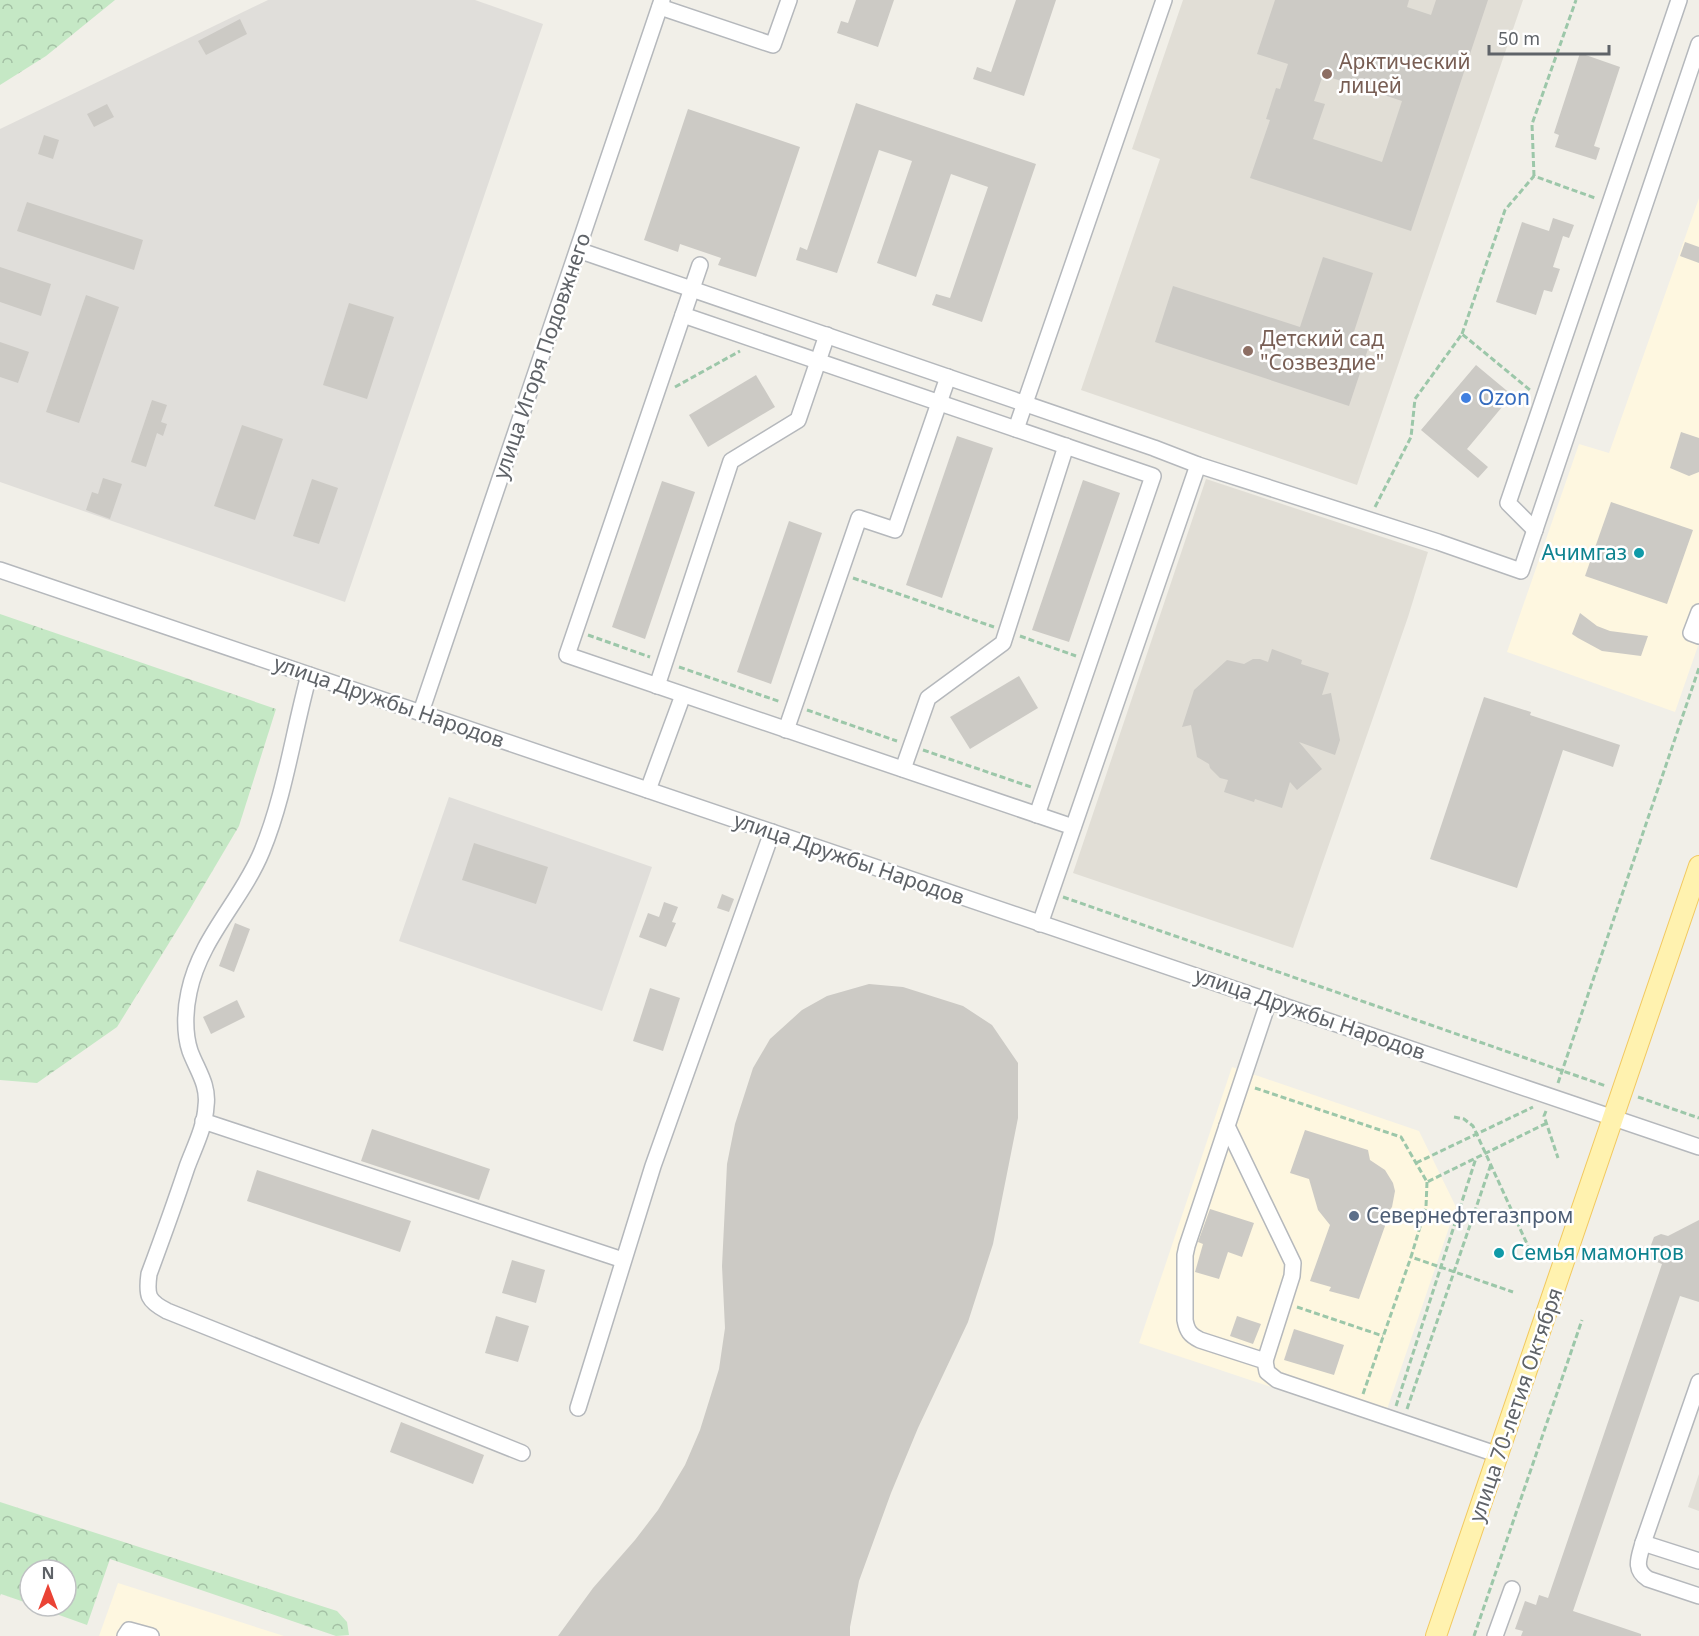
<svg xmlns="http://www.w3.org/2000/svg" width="1699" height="1636" viewBox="0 0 1699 1636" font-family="'Noto Sans',sans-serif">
	<defs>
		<pattern id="forest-crowns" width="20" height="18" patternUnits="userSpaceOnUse" patternTransform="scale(1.5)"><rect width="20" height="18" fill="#c5e8c5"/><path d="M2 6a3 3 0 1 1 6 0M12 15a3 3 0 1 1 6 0" fill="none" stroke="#a3c0a4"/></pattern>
	</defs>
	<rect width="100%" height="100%" fill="#f1efe8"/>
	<g fill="#fef7e0">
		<polygon points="1699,198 1699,643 1675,712 1507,652 1579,444 1609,453"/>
		<polygon points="1232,1067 1419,1131 1456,1207 1382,1424 1139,1343"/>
		<polygon points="118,1583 284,1636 99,1636"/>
	</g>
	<g fill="#e0deda">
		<polygon points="268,0 475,0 543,24 345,602 0,482 0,129"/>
		<polygon points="449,797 652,867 602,1011 399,941"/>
	</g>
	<g fill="#e1ded6">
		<polygon points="1183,0 1523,0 1357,485 1081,390 1160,159 1132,149"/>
		<polygon points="1206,479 1428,552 1408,617 1293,948 1073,873"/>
		<polygon points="1699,1474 1699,1511 1688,1507"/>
	</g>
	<g fill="url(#forest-crowns)">
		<polygon points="0,0 115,0 46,56 0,85"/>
		<polygon points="0,614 276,709 239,826 187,914 117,1027 37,1083 0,1080"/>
		<polygon points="0,1502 337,1611 347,1622 349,1635 336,1636 110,1559 87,1625 34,1606 66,1606 66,1570 30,1570 30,1604 1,1594 0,1596"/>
	</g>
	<g fill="#cccac5" fill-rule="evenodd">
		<polygon points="856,0 894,0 878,47 837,33 841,21 848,23"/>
		<polygon points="1016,0 1056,0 1024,96 973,79 977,67 991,72"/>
		<path d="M1275,0H1409L1407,7L1431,15L1436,0H1488L1411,231L1250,178L1270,120L1266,119L1276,88L1280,89L1288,64L1257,54ZM1323,75L1402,101L1382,162L1313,139L1325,104L1314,101Z"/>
		<polygon points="240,19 247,34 206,55 198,41"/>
		<polygon points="1580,53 1620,67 1594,146 1600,148 1596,160 1555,147 1559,135 1554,133"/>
		<polygon points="856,103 1036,164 982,322 932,305 936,294 950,298 988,187 951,174 916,277 877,263 912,161 879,150 837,273 796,260 800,247 807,250"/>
		<polygon points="107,104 114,117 94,127 87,114"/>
		<polygon points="688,109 800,147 756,277 718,265 721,258 680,244 678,252 644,240"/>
		<polygon points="44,135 59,140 53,159 38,154"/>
		<polygon points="27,202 143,240 134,270 17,231"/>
		<polygon points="1553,218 1574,225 1569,238 1563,236 1553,267 1560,269 1552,292 1544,290 1536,315 1496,302 1522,222 1549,231"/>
		<polygon points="1685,242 1699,247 1699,263 1680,256"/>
		<polygon points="1323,257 1373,273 1350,344 1368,349 1349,406 1155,342 1173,286 1300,327"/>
		<polygon points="0,267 51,284 41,316 0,302"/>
		<polygon points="86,295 119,307 79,423 46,412"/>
		<polygon points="349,303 394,317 367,399 323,385"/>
		<polygon points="0,342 29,352 18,383 0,377"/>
		<polygon points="1476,365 1512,395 1467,449 1488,467 1478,478 1421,430"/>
		<polygon points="756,375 775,407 708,447 689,415"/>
		<polygon points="152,400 167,405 161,422 167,424 163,436 157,433 146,467 131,462"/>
		<polygon points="242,425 283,439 255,520 214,506"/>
		<polygon points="1681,432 1699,438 1699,472 1689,476 1670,468"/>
		<polygon points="957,436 993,448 942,598 906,585"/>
		<polygon points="103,478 122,484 110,519 86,510 92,492 98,494"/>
		<polygon points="312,479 338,488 319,544 293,536"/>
		<polygon points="1083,480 1120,493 1069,642 1032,630"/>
		<polygon points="662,481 695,492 645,639 612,627"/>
		<polygon points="1611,502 1693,530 1667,604 1585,576"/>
		<polygon points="789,521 822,533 771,684 737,672"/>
		<polygon points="1580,613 1597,626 1610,631 1648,636 1641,656 1602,651 1578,638 1572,634"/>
		<polygon points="1272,649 1302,660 1301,664 1329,673 1322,695 1331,693 1340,740 1335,755 1299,742 1322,769 1297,790 1290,782 1282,808 1255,799 1254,802 1224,792 1228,780 1220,778 1210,768 1209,764 1197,757 1191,725 1182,727 1194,690 1227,660 1244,664 1253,659 1260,659 1268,662"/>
		<polygon points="1019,676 1038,708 970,749 950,717"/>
		<polygon points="1484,697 1531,712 1530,715 1620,745 1613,767 1563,750 1517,888 1430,859"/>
		<polygon points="474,843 548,867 536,904 462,880"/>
		<polygon points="722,894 734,899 729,912 717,908"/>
		<polygon points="664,902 678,907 672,922 676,923 666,947 639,937 648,913 659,917"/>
		<polygon points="235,923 250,929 234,972 219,966"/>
		<polygon points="869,984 903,987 963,1006 992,1025 1018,1063 1018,1118 993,1244 968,1322 918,1428 891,1493 859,1581 850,1627 850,1636 558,1636 593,1588 635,1540 658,1510 685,1465 700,1430 719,1369 725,1328 722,1266 727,1164 735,1124 753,1068 770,1039 802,1010 827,996"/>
		<polygon points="650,988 680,998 663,1051 633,1041"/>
		<polygon points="237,1000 245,1017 211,1034 203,1017"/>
		<polygon points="372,1129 490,1169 479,1200 361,1161"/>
		<polygon points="1305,1130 1368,1150 1370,1160 1385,1170 1393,1183 1395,1191 1392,1207 1383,1219 1385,1226 1359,1299 1329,1291 1331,1287 1310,1281 1330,1225 1318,1210 1309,1179 1290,1173"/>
		<polygon points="257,1170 411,1221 400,1252 247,1201"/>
		<polygon points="1210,1209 1254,1223 1242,1257 1228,1252 1219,1279 1195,1272 1203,1244 1198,1242"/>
		<polygon points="1699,1220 1699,1302 1680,1296 1573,1611 1641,1634 1641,1636 1521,1636 1523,1631 1515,1629 1525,1601 1536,1605 1539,1595 1548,1598 1662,1264 1652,1260 1648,1253 1654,1237 1661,1234 1668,1236"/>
		<polygon points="512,1260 545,1270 536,1303 502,1293"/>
		<polygon points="496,1316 529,1326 518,1362 485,1353"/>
		<polygon points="1237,1316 1261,1324 1253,1344 1230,1336"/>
		<polygon points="1294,1329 1344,1345 1334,1375 1284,1360"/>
		<polygon points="401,1422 484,1455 473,1484 390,1452"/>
	</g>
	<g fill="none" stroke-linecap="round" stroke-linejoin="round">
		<g stroke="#b5b8bc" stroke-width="18">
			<g id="minor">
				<polyline points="660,7 773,45 789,0"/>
				<polyline points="578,250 1154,448 1198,465 1438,542 1521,571 1699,44"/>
				<polyline points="700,265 567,655 1073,827"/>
				<polyline points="683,315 1153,476 1037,815"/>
				<polyline points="1016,429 1164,0"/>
				<polyline points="1535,530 1508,503 1679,0"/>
				<polyline points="0,570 1699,1147"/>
				<polyline points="1699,612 1691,633 1699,636"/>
				<path d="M309,675C293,733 285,795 262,851C242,900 200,938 189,992C185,1010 184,1033 190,1051C197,1070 209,1085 206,1106C205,1127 194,1148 187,1167C175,1203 162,1239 149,1274C146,1296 148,1301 167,1311L522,1453"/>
				<polyline points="657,686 731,461 798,420 827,335"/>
				<polyline points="421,712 662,0"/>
				<polyline points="786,730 859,518 895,530 948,377"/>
				<polyline points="903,769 928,698 1003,643 1066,446"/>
				<polyline points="648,790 683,695"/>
				<polyline points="1040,924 1198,465"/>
				<path d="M1269,1000L1187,1246L1185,1255V1320C1187,1331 1190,1335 1200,1340L1265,1361L1267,1372L1277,1380L1499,1455"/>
				<polyline points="203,1121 623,1260"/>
				<polyline points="1227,1126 1293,1263 1292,1276 1265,1361"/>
				<path d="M1699,1382L1643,1543C1639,1558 1633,1569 1648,1579L1699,1596"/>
				<polyline points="578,1408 653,1166 772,832"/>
				<polyline points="1643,1543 1699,1561"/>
				<polyline points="125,1636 129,1630 151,1636"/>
				<polyline points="1495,1636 1512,1589"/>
			</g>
		</g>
		<g stroke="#f2c960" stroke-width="22">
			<polyline id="major" points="1436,1636 1699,866"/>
		</g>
		<g stroke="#9cc7a9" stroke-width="3" stroke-dasharray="6 3" stroke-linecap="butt">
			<polyline points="1534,176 1532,124 1576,0"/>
			<polyline points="1462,334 1505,210 1534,176 1595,198"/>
			<polyline points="675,387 740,351"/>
			<polyline points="1375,507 1411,437 1415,399 1462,334 1530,390"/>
			<polyline points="853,578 994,627"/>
			<polyline points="588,635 650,657"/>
			<polyline points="1020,636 1076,656"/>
			<polyline points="679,667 781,702"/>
			<polyline points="807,710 897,741"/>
			<polyline points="923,750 1031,787"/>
			<polyline points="1063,897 1606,1086"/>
			<polyline points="1558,1083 1699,668"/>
			<polyline points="1255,1088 1401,1137 1427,1182 1547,1123"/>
			<polyline points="1638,1097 1699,1118"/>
			<polyline points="1546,1111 1544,1116 1558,1158"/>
			<polyline points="1454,1117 1464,1119 1473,1126 1528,1246"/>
			<polyline points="1416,1163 1533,1107"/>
			<polyline points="1427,1182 1426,1207 1411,1257 1513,1292"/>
			<polyline points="1297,1307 1383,1336"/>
			<polyline points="1363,1394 1411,1257"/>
			<polyline points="1396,1406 1476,1158"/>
			<polyline points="1407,1409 1491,1164"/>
			<polyline points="1474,1636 1582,1320"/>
		</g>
		<use href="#minor" stroke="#fff" stroke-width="15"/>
		<use href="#major" stroke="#fff2af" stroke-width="20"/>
	</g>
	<g fill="#8d6e63" stroke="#fff" stroke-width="2">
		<circle cx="1327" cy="74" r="6"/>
		<circle cx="1248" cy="351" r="6"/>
	</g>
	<circle fill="#3f7fe0" stroke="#fff" stroke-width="2" cx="1466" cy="398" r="6"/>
	<g fill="#0f9aa8" stroke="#fff" stroke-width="2">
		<circle cx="1639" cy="553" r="6"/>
		<circle cx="1499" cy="1253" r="6"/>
	</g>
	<circle fill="#5c6f8a" stroke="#fff" stroke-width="2" cx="1354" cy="1216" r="6"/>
	<g text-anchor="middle" stroke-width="5" stroke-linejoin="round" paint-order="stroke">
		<g font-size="21" fill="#785e54" stroke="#fff" text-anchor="start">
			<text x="1339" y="69">Арктический<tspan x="1339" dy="24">лицей</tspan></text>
			<text x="1260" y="346">Детский сад<tspan x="1260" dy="24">"Созвездие"</tspan></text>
		</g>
		<g font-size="21" fill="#5f6368" stroke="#fff">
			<text transform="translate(542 356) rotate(-71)" y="7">улица Игоря Подовжнего</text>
			<text transform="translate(389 702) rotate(19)" y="7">улица Дружбы Народов</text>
			<text transform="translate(849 859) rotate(19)" y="7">улица Дружбы Народов</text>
			<text transform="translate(1310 1014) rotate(19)" y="7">улица Дружбы Народов</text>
			<text transform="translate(1516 1405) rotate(-71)" y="7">улица 70-летия Октября</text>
		</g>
		<g font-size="21" fill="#366cbe" stroke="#fff" text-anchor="start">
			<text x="1478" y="405">Ozon</text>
		</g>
		<g font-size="21" fill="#0d838f" stroke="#fff" text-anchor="end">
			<text x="1627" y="560">Ачимгаз</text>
			<text x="1511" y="1260" text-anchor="start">Семья мамонтов</text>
		</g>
		<g font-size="21" fill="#4e5e75" stroke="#fff" text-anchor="start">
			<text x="1366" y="1223">Севернефтегазпром</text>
		</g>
	</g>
	<g transform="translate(48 1588)"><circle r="28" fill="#ffffff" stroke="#bfc1c3" stroke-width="1.5"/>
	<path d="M0-4.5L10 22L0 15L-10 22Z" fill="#ea4335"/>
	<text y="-9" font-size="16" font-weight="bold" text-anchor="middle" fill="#5f6368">N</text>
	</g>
	<path d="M1489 45v9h120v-9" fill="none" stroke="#5f6368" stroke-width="3"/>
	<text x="1498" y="45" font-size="18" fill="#5f6368" stroke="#ffffff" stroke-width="4.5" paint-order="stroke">50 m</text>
</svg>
